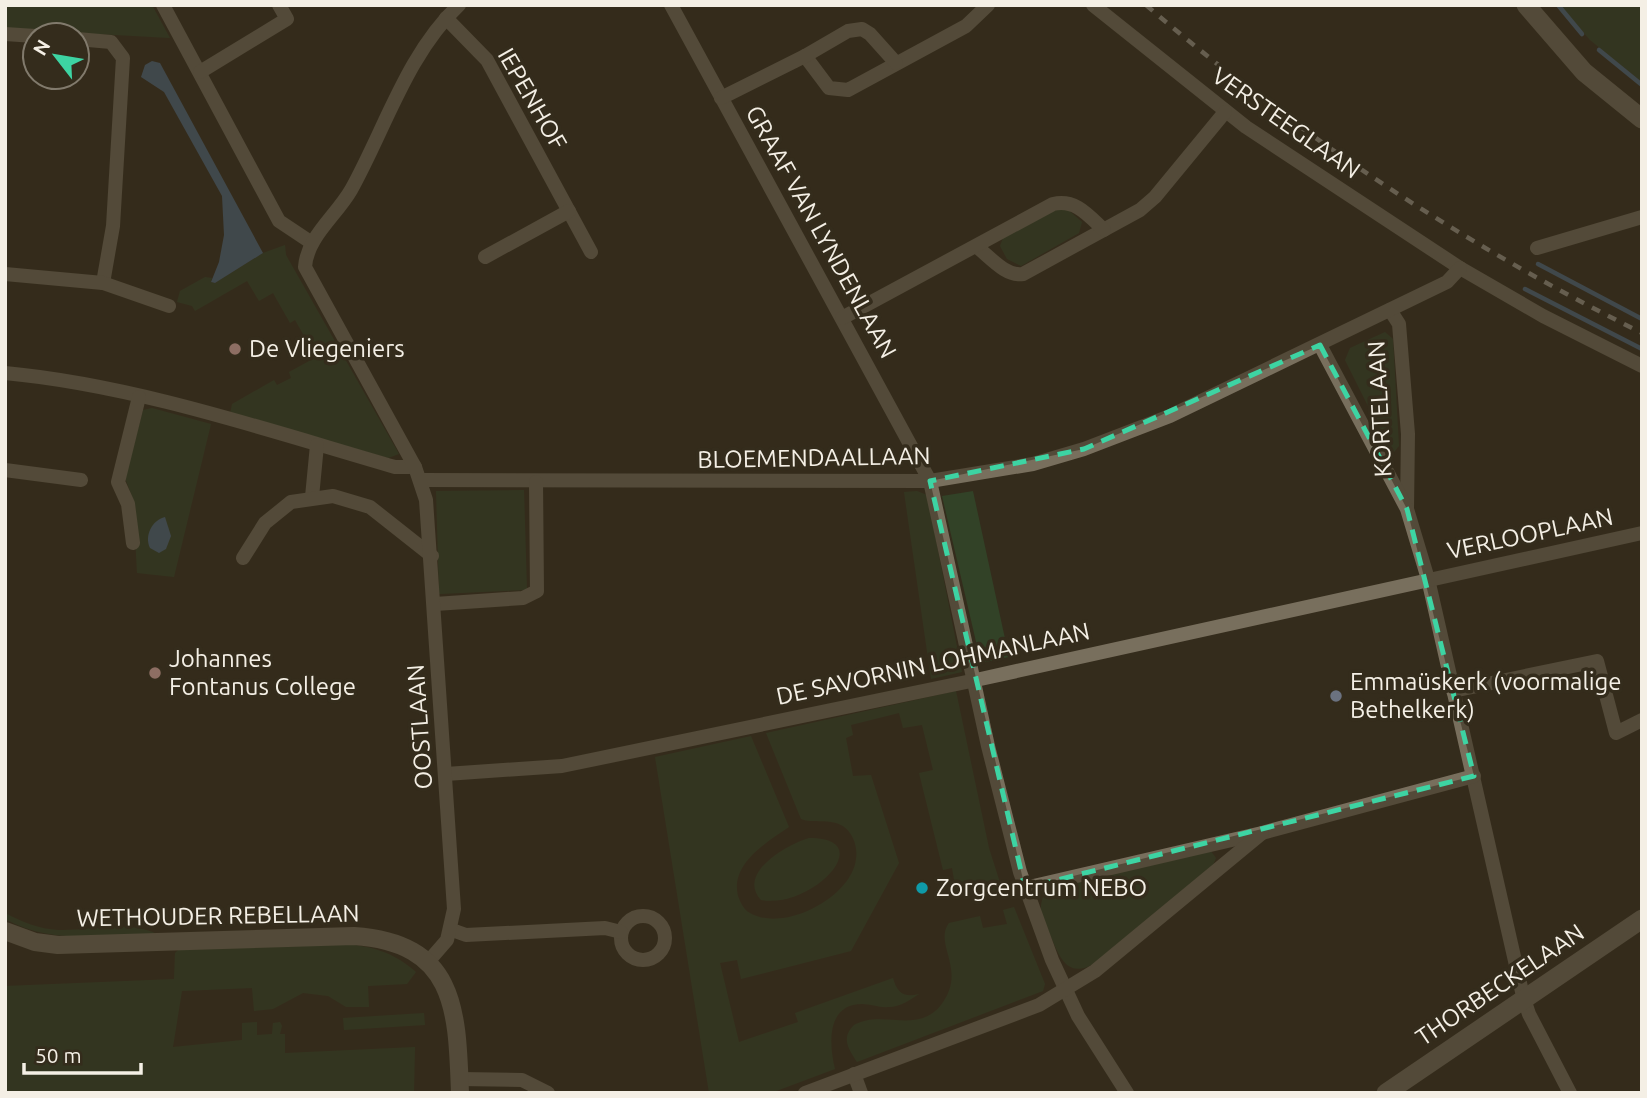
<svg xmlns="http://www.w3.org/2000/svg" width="1647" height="1098" viewBox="0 0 1647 1098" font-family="Ubuntu,sans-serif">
	<rect width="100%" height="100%" fill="#342c1c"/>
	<g fill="#324227">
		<polygon points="5,5 152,5 170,38 5,29"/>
		<polygon points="1560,5 1642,5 1642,82 1590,40"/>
		<polygon points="1066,208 1082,222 1079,233 1021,266 1007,259 1000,246 1003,238 1050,211"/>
		<polygon points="285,245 286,255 399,454 388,458 230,414 232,404 274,380 277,385 291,378 289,372 311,360 299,337 303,334 295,320 290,323 273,293 259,301 247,281 195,311 192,306 177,302 180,291 205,277 212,278 211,282 215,283 263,253"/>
		<polygon points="1385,332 1393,339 1399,446 1394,452 1388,446 1345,360 1350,348"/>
		<polygon points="152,408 211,424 174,577 137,573 133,499 125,478 143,410"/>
		<polygon points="524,490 527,590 439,594 436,491"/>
		<polygon points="917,491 927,495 962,672 931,679 904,492"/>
		<polygon points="973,491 1009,657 981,663 942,496"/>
		<path d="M956,691L989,848L1002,889L957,897L952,868L943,870L919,773L933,770L922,725L903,728L899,713L851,725L853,735L846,738L853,776L871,775L899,863L851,951L741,979L737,960L720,963L739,1042L798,1022L795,1013L893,978C897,993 904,998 919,994C910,1000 900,1007 889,1007C880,1008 871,1004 862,1004C826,1004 829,1045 835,1069L771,1093H709L655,757L751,736L789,827C767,842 730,864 738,896C740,902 744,910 750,913C784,933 852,897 856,859C858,847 853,833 843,826C829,818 814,824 801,819L766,733Z"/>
		<path d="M809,838C880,838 812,909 761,900C736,873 788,844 809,838Z"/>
		<path d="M1210,850L1216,858L1213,865L1093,964C1066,980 1058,953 1049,932C1046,924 1040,915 1041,906C1042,897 1045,892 1051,887Z"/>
		<path d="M1014,907L1045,984L1043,991L857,1062C848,1048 841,1038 854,1025C882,1009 917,1035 941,1005C968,970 933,944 949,923L980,916L983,928L1007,924L1003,910Z"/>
		<path d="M5,913C22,922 39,929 58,930C91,931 128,920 157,934C107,935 51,945 5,919Z"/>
		<path d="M330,943C364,945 389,948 416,972L407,984L368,986L369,1007H346L328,996L303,993L273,1009L254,1011L252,988L182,991L173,1047L242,1040V1023L257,1022V1035L272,1034L273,1023L280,1022L282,1026L280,1034H285V1053L415,1047L414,1093H5V986L174,979L175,953L180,948Z"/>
		<polygon points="424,1013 425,1025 344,1030 343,1018"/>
	</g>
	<g fill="#4f6a85">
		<polygon points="152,61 160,63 263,253 215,283 211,282 219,262 224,235 222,196 164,92 141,77 145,65"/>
		<path d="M165,517L171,536L166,549L159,553L150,548C144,536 152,520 165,517Z"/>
	</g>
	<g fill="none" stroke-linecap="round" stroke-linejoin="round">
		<g stroke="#4f6a85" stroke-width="4.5">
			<polyline points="1558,5 1582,34"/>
			<polyline points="1599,50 1642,85"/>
			<polyline points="1538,264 1642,319"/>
			<polyline points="1525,289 1642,349"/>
		</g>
		<g stroke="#786f5d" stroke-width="14">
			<polyline points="163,5 279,221 312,243"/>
			<polyline points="671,5 930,481 988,746 1020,872 1052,960 1078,1016 1127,1093"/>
			<polyline points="1093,5 1246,127 1460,268 1543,316 1642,366"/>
			<polyline points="446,18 487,60 591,252"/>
			<polyline points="5,34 35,36"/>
			<polyline points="77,39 111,42 123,58 113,226 103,283"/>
			<polyline points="805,56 829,88 848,90 966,26 988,5"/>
			<polyline points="200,72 287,19 279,5"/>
			<polyline points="721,98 805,56 848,31 862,29 870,34 896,63"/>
			<path d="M977,247C990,257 1006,277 1023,274L1140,210L1155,197L1225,112"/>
			<polyline points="1537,248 1642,217"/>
			<polyline points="485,257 569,211"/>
			<polyline points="5,274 103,283 169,306"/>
			<polyline points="1390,310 1399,324 1408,434 1407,508"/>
			<path d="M842,318L1053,204C1076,199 1088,215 1104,230"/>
			<polyline points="1320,345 1407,509 1428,579 1523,996 1529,1014 1570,1093"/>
			<path d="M5,373C135,385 270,431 395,467H415"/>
			<polyline points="5,470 81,480"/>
			<polyline points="422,480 930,481 1033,464 1084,449 1170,416 1447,282 1460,268"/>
			<polyline points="312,497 317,445"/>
			<polyline points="133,543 128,504 118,482 139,397"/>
			<polyline points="243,558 265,523 291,502 333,496 370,507 432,556"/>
			<polyline points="435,604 523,598 537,591 536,482"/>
			<polyline points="1453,691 1597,661 1616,733 1642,720"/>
			<polyline points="446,774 562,766 976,680 1642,533"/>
			<polyline points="1025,888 1262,833 1474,776"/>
			<circle cx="643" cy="938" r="22"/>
			<polyline points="452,930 466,935 605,928 621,932"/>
			<path d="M427,963L447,940L454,909L426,500L415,467L305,267C307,237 336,216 351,190C385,129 407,54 459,5"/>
			<polyline points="854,1074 861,1093"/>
			<polyline points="460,1079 522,1080 548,1093"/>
			<polyline points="805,1093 1039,1005 1095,971 1262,833"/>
		</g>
		<path stroke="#786f5d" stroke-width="18" d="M5,931L35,942L58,945L354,936C457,943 457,1011 460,1093"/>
		<g stroke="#786f5d" stroke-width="19">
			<polyline points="1526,5 1584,72 1642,119"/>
			<polyline points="1386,1093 1642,919"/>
		</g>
		<path stroke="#a29c8f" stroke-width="4.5" stroke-dasharray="9 9" stroke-linecap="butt" d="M1146,5C1297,135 1463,244 1642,333"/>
	</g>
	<path d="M0 0H1647V1098H0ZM1320,345L1407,509L1474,776L1025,888L930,481L1084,449Z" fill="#342c1c" fill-opacity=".55" fill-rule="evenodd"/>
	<path fill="none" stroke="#3dd4a3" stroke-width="5" stroke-dasharray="14 9" stroke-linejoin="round" d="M1320,345L1407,509L1474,776L1025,888L930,481L1084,449Z"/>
	<g fill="#8d6e63" stroke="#342c1c" stroke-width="2.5">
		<circle cx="235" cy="349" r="7"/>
		<circle cx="155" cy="673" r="7"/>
	</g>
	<circle fill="#6b7280" stroke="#342c1c" stroke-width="2.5" cx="1336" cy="696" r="7"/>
	<circle fill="#0f9aa8" stroke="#342c1c" stroke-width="2.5" cx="922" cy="888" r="7"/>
	<g text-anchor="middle" stroke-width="7" stroke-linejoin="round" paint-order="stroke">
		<g font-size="24" fill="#f4efe5" stroke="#342c1c">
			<text transform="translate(532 99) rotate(60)" y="8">IEPENHOF</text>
			<text transform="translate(1286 123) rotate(35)" y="8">VERSTEEGLAAN</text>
			<text transform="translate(821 232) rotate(61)" y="8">GRAAF VAN LYNDENLAAN</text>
			<text transform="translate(1380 409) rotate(-93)" y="8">KORTELAAN</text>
			<text transform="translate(814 458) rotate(-1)" y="8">BLOEMENDAALLAAN</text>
			<text transform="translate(1530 534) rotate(-12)" y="8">VERLOOPLAAN</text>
			<text transform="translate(933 664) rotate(-12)" y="8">DE SAVORNIN LOHMANLAAN</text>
			<text transform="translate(420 727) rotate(-94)" y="8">OOSTLAAN</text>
			<text transform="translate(218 916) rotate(-1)" y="8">WETHOUDER REBELLAAN</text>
			<text transform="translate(1500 985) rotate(-34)" y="8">THORBECKELAAN</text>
		</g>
		<g font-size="24" fill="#f4efe5" stroke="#342c1c" text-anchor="start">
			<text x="249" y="357">De Vliegeniers</text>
			<text x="169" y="667">Johannes<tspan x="169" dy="28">Fontanus College</tspan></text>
			<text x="1350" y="690">Emmaüskerk (voormalige<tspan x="1350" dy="28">Bethelkerk)</tspan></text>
			<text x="936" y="896">Zorgcentrum NEBO</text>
		</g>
	</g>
	<rect width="1647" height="1098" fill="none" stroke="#f4efe5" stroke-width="14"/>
	<g transform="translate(56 56) rotate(301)"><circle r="33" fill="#342c1c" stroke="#817a6c" stroke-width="2"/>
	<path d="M0-5L12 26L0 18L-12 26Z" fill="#3dd4a3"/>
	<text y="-10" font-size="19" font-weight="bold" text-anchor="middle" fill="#f4efe5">N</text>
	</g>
	<path d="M24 1063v10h117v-10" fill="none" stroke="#f4efe5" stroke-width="3.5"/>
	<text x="35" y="1063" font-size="21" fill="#f4efe5" stroke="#342c1c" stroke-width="5" paint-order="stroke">50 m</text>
</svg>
